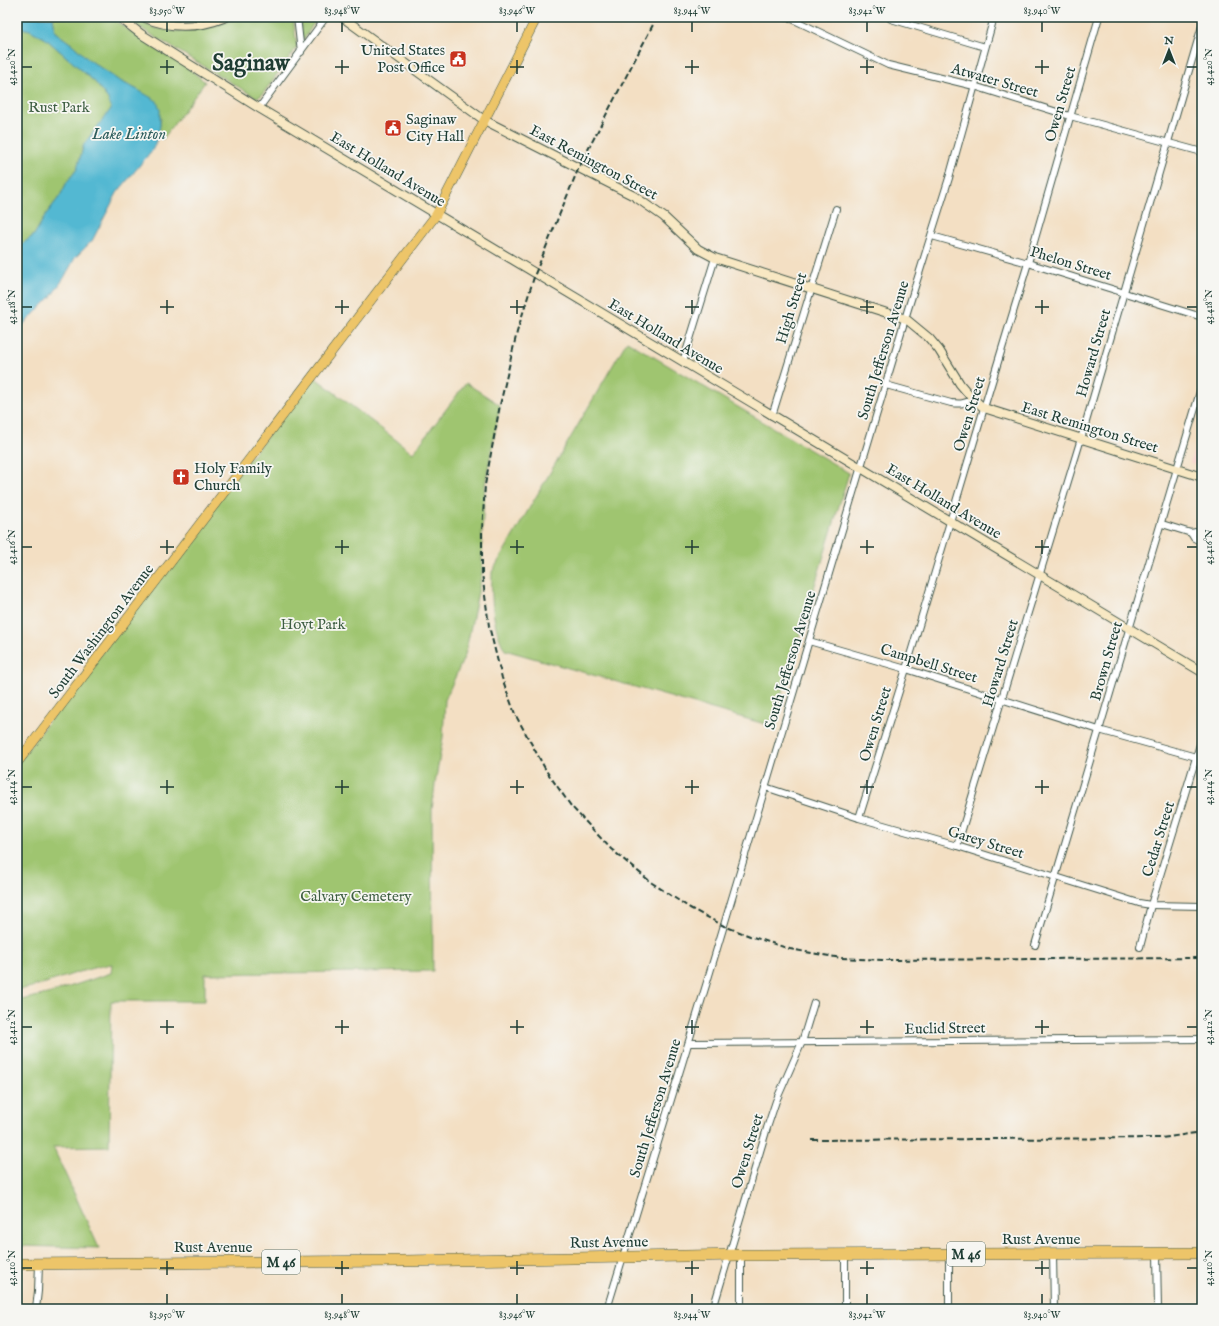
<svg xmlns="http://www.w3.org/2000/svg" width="1219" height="1326" viewBox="0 0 1219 1326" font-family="'IM FELL English',serif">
	<rect width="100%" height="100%" fill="#f6f6f2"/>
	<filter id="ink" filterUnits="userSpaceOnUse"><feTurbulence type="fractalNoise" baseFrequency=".025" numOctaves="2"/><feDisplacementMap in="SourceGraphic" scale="8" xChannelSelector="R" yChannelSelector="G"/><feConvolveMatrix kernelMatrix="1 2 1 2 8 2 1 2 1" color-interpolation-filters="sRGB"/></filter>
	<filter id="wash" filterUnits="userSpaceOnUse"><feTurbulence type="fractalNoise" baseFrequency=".012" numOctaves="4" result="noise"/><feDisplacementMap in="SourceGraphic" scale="16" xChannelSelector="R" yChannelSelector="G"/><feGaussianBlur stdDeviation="0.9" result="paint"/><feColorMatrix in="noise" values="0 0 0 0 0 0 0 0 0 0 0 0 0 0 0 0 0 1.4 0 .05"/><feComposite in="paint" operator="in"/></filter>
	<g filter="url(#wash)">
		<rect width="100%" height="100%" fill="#f3dfc3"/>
		<polygon fill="#f7d0cb" points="1202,424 1202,467 1190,463"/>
		<g fill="#9fc570" stroke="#5f8152">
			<polygon points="53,17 110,17 154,48 187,67 205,82 163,139 158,136 161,118 138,90 118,80 88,59 73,45 55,32"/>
			<polygon points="125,17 129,17 155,28 172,31 184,31 208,28 241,17 293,17 297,47 262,95 259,97 255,97 147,32"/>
			<path d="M152,17H213C191,23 174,22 152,17Z"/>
			<polygon points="300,17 318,17 304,39 302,36"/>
			<polygon points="17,27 30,30 46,39 95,82 108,99 111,109 84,144 77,169 67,182 60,196 47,213 34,235 17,248"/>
			<path d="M627,341L849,473L772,726L505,650C492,627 491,597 492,572Z"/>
			<path d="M313,376L413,453L466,383L500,405L485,485L482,531V573L465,655L445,700L443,737L435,784L432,810L433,971L205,974V1001H111L109,1146L53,1147L99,1248L17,1246V1001L51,993L111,973L112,964C79,969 49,985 17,990V763Z"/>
		</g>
		<polygon fill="#53b8d2" stroke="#397a83" points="17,17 53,17 55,32 73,45 88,59 118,80 138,90 157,101 160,110 160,126 158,136 153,149 117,193 92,241 75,258 64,278 50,298 17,331 17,248 34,235 47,213 60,196 67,182 77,169 84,144 111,109 108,99 95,82 46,39 30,30 17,27"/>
	</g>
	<g filter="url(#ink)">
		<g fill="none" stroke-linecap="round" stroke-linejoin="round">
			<g stroke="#3f5549" stroke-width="8">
				<g id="street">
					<polyline points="297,17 301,52"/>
					<polyline points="788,17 888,65 974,86 1070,116 1202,152"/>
					<polyline points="891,19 985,47"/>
					<polyline points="259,108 326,17"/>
					<polyline points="932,236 1028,263 1202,317"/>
					<polyline points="683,362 715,258"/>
					<path d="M886,385L951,403C960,404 965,404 973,399"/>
					<polyline points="772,416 836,209"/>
					<polyline points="1162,524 1191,533 1196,532 1202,533"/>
					<polyline points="1191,533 1194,538 1202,542"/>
					<polyline points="809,641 906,669 1099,730 1196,757 1202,758"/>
					<polyline points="765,787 859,818 957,846 1139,903 1151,905 1202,906"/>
					<polyline points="859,818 906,669 984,408 1028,263 1099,17"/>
					<polyline points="957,846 1083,432 1202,26"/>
					<polyline points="1035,945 1202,385"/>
					<polyline points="1140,947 1151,905 1202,738"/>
					<polyline points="689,1043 1202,1039"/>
					<polyline points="1157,1253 1158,1309"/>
					<polyline points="949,1254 949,1309"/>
					<polyline points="1053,1254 1054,1309"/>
					<polyline points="741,1255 741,1309"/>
					<polyline points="845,1255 845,1309"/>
					<polyline points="36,1309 38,1291 39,1264"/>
					<polyline points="607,1309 707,982 908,309 949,178 994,17"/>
					<polyline points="713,1309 767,1128 776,1101 802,1042 814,1003"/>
				</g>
			</g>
			<g stroke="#3f5549" stroke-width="10">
				<g id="secondary">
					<polyline points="119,17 141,34 259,108 1202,672"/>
					<path d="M143,17C170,29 199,28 226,17"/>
					<polyline points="342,17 484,120 634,196 664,217 698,249 715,258 906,319 929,338 939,350 960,384 971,397 984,408 1202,477"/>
				</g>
			</g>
			<g stroke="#3f5549" stroke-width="10">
				<polyline id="primary" points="17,763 436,215 537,17"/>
			</g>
			<g stroke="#3f5549" stroke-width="12">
				<polyline id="highway" points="17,1264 402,1261 741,1255 1202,1253"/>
			</g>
			<use href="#street" stroke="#fff" stroke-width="6"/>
			<use href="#secondary" stroke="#f8e8c3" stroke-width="8"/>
			<use href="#primary" stroke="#edc569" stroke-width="9"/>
			<use href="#highway" stroke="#edc569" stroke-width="11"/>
			<g stroke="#1f3d34" stroke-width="2" stroke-dasharray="6 3" stroke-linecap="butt">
				<polyline points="657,17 579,167 535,274 517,332 500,405 485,485 482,531 482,573 489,626 502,678 515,714 547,772 571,806 611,849 652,883 690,908 724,926 750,936 790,949 817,954 841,958 882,960 1202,958"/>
				<polyline points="812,1140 1162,1138 1202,1132"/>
			</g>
		</g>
	</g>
	<path fill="none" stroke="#1f3d34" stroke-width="1.5" d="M167,22V32M342,22V32M517,22V32M692,22V32M867,22V32M1042,22V32M167,60V74M342,60V74M517,60V74M692,60V74M867,60V74M1042,60V74M22,67H32M160,67H174M335,67H349M510,67H524M685,67H699M860,67H874M1035,67H1049M1187,67H1197M167,300V314M342,300V314M517,300V314M692,300V314M867,300V314M1042,300V314M22,307H32M160,307H174M335,307H349M510,307H524M685,307H699M860,307H874M1035,307H1049M1187,307H1197M167,540V554M342,540V554M517,540V554M692,540V554M867,540V554M1042,540V554M22,547H32M160,547H174M335,547H349M510,547H524M685,547H699M860,547H874M1035,547H1049M1187,547H1197M167,780V794M342,780V794M517,780V794M692,780V794M867,780V794M1042,780V794M22,787H32M160,787H174M335,787H349M510,787H524M685,787H699M860,787H874M1035,787H1049M1187,787H1197M167,1020V1034M342,1020V1034M517,1020V1034M692,1020V1034M867,1020V1034M1042,1020V1034M22,1027H32M160,1027H174M335,1027H349M510,1027H524M685,1027H699M860,1027H874M1035,1027H1049M1187,1027H1197M167,1261V1275M342,1261V1275M517,1261V1275M692,1261V1275M867,1261V1275M1042,1261V1275M22,1268H32M160,1268H174M335,1268H349M510,1268H524M685,1268H699M860,1268H874M1035,1268H1049M1187,1268H1197M167,1294V1304M342,1294V1304M517,1294V1304M692,1294V1304M867,1294V1304M1042,1294V1304"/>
	<defs>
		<g id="civic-square" transform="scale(0.9)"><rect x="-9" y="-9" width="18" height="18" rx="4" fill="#c8321e" stroke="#f6f6f2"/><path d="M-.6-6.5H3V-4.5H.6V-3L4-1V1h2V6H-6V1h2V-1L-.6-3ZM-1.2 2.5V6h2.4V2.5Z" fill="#fff"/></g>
		<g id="church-square" transform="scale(0.9)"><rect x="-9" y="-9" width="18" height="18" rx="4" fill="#c8321e" stroke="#f6f6f2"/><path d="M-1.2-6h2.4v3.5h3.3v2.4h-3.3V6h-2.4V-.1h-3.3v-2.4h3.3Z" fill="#fff"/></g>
	</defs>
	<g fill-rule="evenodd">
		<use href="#civic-square" x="458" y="59"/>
		<use href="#civic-square" x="393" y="128"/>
		<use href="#church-square" x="181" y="477"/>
	</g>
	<g text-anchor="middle" stroke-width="3.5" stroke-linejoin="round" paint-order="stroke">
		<g fill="#f6f6f2" stroke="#60746d" stroke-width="1">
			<rect x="947" y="1242" width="38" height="24" rx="3"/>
			<rect x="262" y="1250" width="38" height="24" rx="3"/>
		</g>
		<g font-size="14" font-weight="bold" fill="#1f3d34">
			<text x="966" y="1259">M 46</text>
			<text x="281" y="1267">M 46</text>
		</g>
		<g font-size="15" fill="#1f3d34" stroke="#f6f6f2" text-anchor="start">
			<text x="445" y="55" text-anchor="end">United States<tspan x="445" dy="17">Post Office</tspan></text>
			<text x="406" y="124">Saginaw<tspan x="406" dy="17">City Hall</tspan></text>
			<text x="194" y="473">Holy Family<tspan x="194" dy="17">Church</tspan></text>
		</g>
		<g font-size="15" fill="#1f3d34" stroke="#f6f6f2">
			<text transform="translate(995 80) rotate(16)" y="5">Atwater Street</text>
			<text transform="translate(1060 104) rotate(-74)" y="5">Owen Street</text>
			<text transform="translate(594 162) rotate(28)" y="5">East Remington Street</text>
			<text transform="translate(388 169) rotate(31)" y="5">East Holland Avenue</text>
			<text transform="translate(1071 263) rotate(17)" y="5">Phelon Street</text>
			<text transform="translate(791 308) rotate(-73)" y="5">High Street</text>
			<text transform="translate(666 336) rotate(31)" y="5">East Holland Avenue</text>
			<text transform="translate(883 350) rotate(-73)" y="5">South Jefferson Avenue</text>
			<text transform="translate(1093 353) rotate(-74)" y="5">Howard Street</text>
			<text transform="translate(969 414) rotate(-73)" y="5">Owen Street</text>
			<text transform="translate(1090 427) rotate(17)" y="5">East Remington Street</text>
			<text transform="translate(944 501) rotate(31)" y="5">East Holland Avenue</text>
			<text transform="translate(101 631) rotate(-53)" y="5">South Washington Avenue</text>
			<text transform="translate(790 660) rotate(-73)" y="5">South Jefferson Avenue</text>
			<text transform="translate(1106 661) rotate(-74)" y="5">Brown Street</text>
			<text transform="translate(929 663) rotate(17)" y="5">Campbell Street</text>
			<text transform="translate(1000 663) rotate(-73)" y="5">Howard Street</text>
			<text transform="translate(875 724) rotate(-73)" y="5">Owen Street</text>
			<text transform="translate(1158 839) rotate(-73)" y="5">Cedar Street</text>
			<text transform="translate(986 842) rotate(17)" y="5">Garey Street</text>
			<text transform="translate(945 1028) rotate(-1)" y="5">Euclid Street</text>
			<text transform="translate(655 1108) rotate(-73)" y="5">South Jefferson Avenue</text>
			<text transform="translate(747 1151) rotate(-73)" y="5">Owen Street</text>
			<text x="1041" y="1244">Rust Avenue</text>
			<text transform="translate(609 1242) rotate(-1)" y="5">Rust Avenue</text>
			<text x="213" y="1252">Rust Avenue</text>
		</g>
		<g font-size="15" fill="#3f5f43" stroke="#f6f6f2">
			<text x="59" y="112">Rust Park</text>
			<text x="313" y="629">Hoyt Park</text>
			<text x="356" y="901">Calvary Cemetery</text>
		</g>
		<g font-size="16" font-style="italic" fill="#2c5c5c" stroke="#f6f6f2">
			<text x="129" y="139">Lake Linton</text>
		</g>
		<g font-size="23" font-weight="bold" fill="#1f3d34" stroke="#f6f6f2">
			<text x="251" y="70">Saginaw</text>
		</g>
	</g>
	<rect width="1219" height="1326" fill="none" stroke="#f6f6f2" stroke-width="44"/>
	<g transform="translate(1169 50)" stroke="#f6f6f2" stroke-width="3" paint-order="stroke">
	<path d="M0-3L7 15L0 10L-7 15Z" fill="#1f3d34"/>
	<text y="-6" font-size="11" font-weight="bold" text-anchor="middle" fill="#1f3d34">N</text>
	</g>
	<rect x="22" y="22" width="1175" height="1282" fill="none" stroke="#1f3d34" stroke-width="1.5"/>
	<g font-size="10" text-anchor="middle" fill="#1f3d34">
		<text x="167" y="14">83.950°W</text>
		<text x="342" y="14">83.948°W</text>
		<text x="517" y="14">83.946°W</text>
		<text x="692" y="14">83.944°W</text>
		<text x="867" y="14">83.942°W</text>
		<text x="1042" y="14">83.940°W</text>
		<text transform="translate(11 67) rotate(-90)" y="4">43.420°N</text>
		<text transform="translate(1208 67) rotate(-90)" y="4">43.420°N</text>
		<text transform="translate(11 307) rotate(-90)" y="4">43.418°N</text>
		<text transform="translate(1208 307) rotate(-90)" y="4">43.418°N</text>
		<text transform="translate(11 547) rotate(-90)" y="4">43.416°N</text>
		<text transform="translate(1208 547) rotate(-90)" y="4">43.416°N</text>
		<text transform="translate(11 787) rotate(-90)" y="4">43.414°N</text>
		<text transform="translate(1208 787) rotate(-90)" y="4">43.414°N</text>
		<text transform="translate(11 1027) rotate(-90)" y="4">43.412°N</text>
		<text transform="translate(1208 1027) rotate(-90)" y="4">43.412°N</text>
		<text transform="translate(11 1268) rotate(-90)" y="4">43.410°N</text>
		<text transform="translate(1208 1268) rotate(-90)" y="4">43.410°N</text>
		<text x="167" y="1318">83.950°W</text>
		<text x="342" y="1318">83.948°W</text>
		<text x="517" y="1318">83.946°W</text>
		<text x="692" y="1318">83.944°W</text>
		<text x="867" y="1318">83.942°W</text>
		<text x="1042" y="1318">83.940°W</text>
	</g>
</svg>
